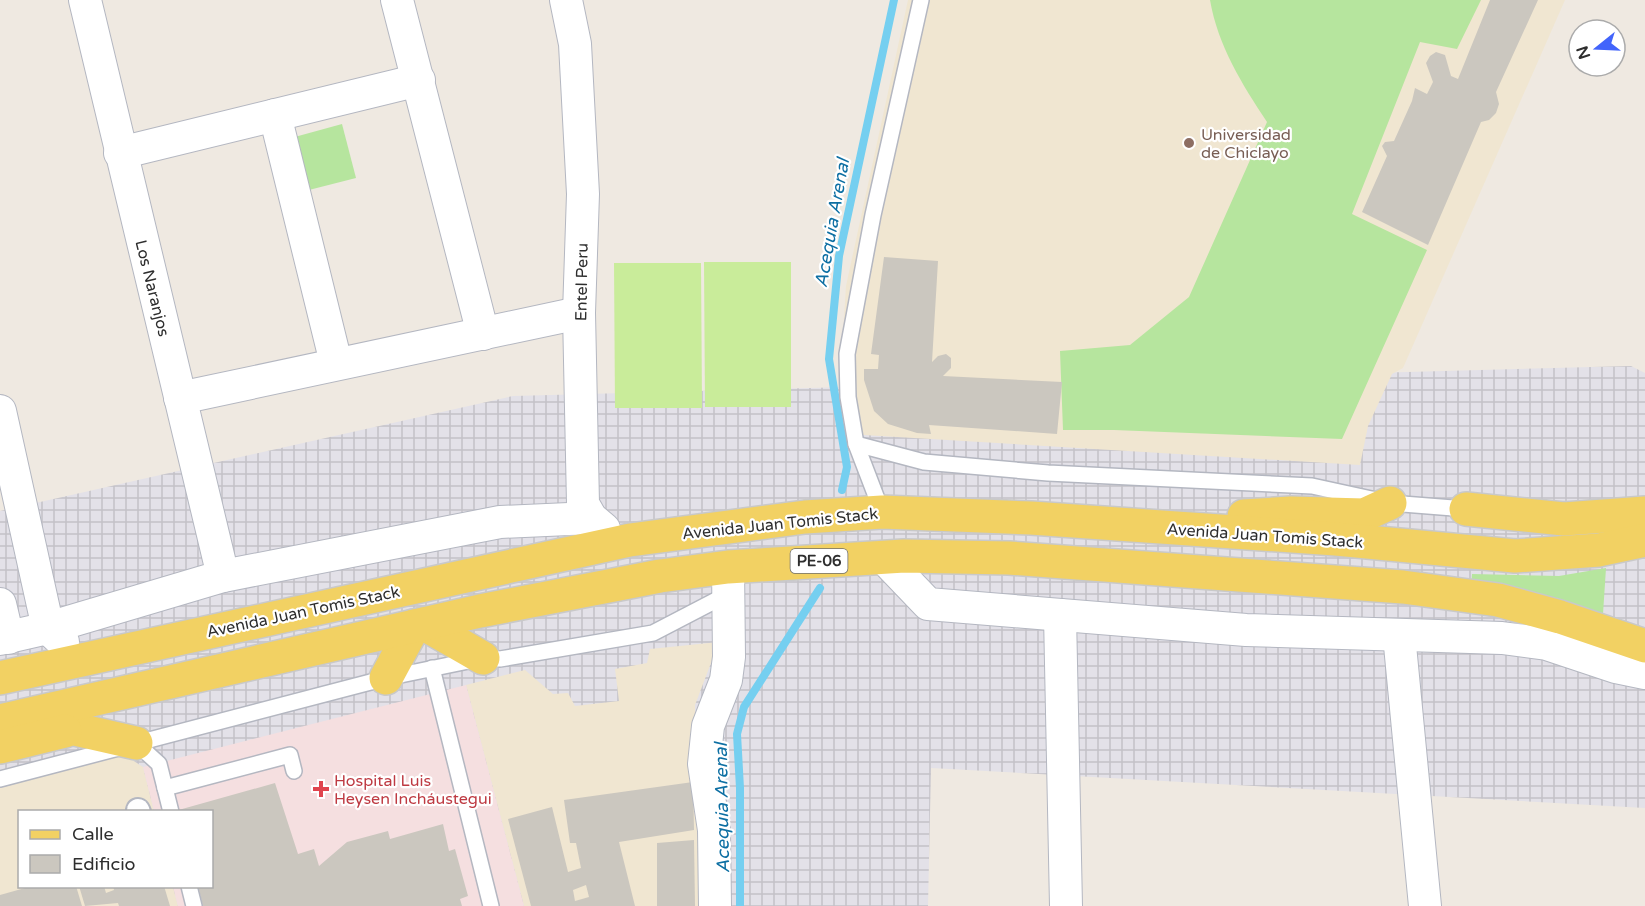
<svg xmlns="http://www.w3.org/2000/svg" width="1645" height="906" viewBox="0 0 1645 906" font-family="'Varela Round',sans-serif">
	<defs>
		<pattern id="industrial-grid" width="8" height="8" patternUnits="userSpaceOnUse" patternTransform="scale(1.5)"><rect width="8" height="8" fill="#e3e1e8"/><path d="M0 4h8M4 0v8" fill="none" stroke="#c3c1c7"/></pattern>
	</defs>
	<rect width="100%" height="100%" fill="#efe9e1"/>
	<path fill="url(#industrial-grid)" fill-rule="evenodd" d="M1631,366L1645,373V808L931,768L928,906H0V511L513,396ZM20,812H212V886H20Z"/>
	<g fill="#f0e6d1">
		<polygon points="908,0 1565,0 1403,368 1392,374 1368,426 1360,465 847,434 842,414 840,380 846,286"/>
		<polygon points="719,642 695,705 700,906 524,906 466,685 525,670 553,694 568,693 575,706 619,701 615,669 647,663 650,649"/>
		<polygon points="123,754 143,767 154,811 20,812 20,886 173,887 178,906 0,906 0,788"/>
	</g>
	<polygon fill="#f5dfe0" points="466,685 524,906 178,906 173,887 212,886 212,812 154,811 143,767"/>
	<g fill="#b6e59e">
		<path d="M1210,0H1481L1457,49L1420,42L1352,214L1427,250L1342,439L1114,430H1063L1060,351L1130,345L1189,297L1267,122C1242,84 1218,46 1210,0Z"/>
		<polygon points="342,124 356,178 305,191 291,138"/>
		<polygon points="1606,568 1603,614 1558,600 1471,587 1472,574 1559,576"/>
	</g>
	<g fill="#c9ec9a">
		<polygon points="704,262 791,262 791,407 705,407"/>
		<polygon points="614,263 701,263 702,408 615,408"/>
	</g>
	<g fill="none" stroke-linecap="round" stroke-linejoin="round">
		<g stroke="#75cff0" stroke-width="8">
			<polyline points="842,490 847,467 829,359 839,256 894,0"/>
			<polyline points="740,906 740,788 737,734 744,707 820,588"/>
		</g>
	</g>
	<g fill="#cbc7bf" fill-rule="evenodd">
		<polygon points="1490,0 1538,0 1496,92 1499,104 1496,113 1489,120 1481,122 1428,245 1362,212 1387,156 1382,146 1385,142 1394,141 1412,101 1415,88 1427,94 1433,82 1426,63 1430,56 1436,52 1445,55 1451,76 1458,79"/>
		<polygon points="884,257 938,261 932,362 938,356 946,354 951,358 951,368 943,376 1062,382 1057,434 929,425 931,434 917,433 888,424 874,411 864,380 864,369 878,369 879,355 871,354"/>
		<path d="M693,782L694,830L619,842L635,906H531L508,819L552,807L568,872L581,868L576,843H570L564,800ZM586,885L589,897L575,901L573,890Z"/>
		<polygon points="275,783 298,854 314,849 319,866 347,842 388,831 390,839 443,824 449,851 455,849 468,896 460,899 462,906 203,906 198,886 212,886 212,812 175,811"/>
		<polygon points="694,840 695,906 657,906 657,843"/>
		<polygon points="32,886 76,886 82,906 0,906 0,895"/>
		<polygon points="79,886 104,886 106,893 114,890 113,886 164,886 170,906 119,906 118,903 85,906"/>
	</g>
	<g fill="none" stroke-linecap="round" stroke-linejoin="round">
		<g stroke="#b4b7c1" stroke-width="18">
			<g id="service">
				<polyline points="856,444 924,462 1048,473 1312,486 1390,503 1466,509"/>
				<polyline points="882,512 856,444 848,397 847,354 873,215 921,0"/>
				<polyline points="432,668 491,906"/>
				<polyline points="136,743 159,764 171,812"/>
				<polyline points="0,779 386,678 483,658 500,659 653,633 728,594"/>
				<polyline points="165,788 290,755 294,771"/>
				<polyline points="189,886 194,906"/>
			</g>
		</g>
		<g stroke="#b4b7c1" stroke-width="26">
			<polyline id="pedestrian" points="138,810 139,812"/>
		</g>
		<g stroke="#b4b7c1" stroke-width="34">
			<g id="minor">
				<polyline points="85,0 223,576"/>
				<polyline points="397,0 483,334"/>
				<polyline points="566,0 575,44 583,194 579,313 583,504 591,518 604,529"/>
				<polyline points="275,115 336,363"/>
				<polyline points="120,153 419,80"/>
				<polyline points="180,398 579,313"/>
				<polyline points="0,411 48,628 63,642"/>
				<polyline points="883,557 928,604 1246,630 1502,638 1547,644 1616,667 1645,673"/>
				<polyline points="0,604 8,638"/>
				<polyline points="1060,615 1066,906"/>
				<polyline points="1399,635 1425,906"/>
				<polyline points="0,639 48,628 223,576 500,522 591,518"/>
				<polyline points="715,906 714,830 704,764 708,726 726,680 729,657 728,567"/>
			</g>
		</g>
		<g stroke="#c9c9c9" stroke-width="36">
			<g id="primary">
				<polyline points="1466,509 1564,519 1645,513"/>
				<polyline points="1244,516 1291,513 1364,515 1390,503"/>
				<polyline points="424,624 483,658"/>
				<polyline points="0,678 630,540 805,517 882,512 1031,518 1336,539 1515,556 1599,550 1645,540"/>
				<polyline points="386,678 414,626"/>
				<polyline points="26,718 136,743"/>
				<polyline points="0,721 480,611 660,576 728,567 904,556 1009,558 1403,587 1498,600 1560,617 1645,646"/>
				<polyline points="0,747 65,731"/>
			</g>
		</g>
		<use href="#service" stroke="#fff" stroke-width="15"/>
		<use href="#pedestrian" stroke="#fff" stroke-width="22"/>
		<use href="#minor" stroke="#fff" stroke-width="32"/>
		<use href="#primary" stroke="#f2d163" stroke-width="33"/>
	</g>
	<circle fill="#8d6e63" stroke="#fff" stroke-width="2" cx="1189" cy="143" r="6"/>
	<path fill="#e0444e" stroke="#fff" stroke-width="2" d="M318 780h6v6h6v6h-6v6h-6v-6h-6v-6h6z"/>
	<g text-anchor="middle" stroke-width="4.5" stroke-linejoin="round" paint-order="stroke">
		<rect fill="#fff" stroke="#6d6d6d" stroke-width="1.5" x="790.5" y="549" width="57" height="24" rx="4.5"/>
		<g font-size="15" font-weight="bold" fill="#2e2e2e">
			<text x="819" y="566">PE-06</text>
		</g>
		<g font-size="16" fill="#785e54" stroke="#fff" text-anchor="start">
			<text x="1201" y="140">Universidad<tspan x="1201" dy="18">de Chiclayo</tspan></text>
		</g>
		<g font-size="16" fill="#2e2e2e" stroke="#fff">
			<text transform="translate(581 282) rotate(-89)" y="6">Entel Peru</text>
			<text transform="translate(153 288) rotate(76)" y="6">Los Naranjos</text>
			<text transform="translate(780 523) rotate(-6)" y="6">Avenida Juan Tomis Stack</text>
			<text transform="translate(1265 535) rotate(4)" y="6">Avenida Juan Tomis Stack</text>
			<text transform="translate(303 611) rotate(-12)" y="6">Avenida Juan Tomis Stack</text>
		</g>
		<g font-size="16" fill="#be3a42" stroke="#fff" text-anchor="start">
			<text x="334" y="786">Hospital Luis<tspan x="334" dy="18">Heysen Incháustegui</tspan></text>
		</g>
		<g font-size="18" font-style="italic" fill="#0d6fa3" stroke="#fff">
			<text transform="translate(832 223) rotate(-80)" y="6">Acequia Arenal</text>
			<text transform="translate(722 808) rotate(-91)" y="6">Acequia Arenal</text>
		</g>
	</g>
	<rect x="18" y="810" width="195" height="78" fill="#ffffff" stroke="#ababab" stroke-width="1.5"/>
	<rect x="30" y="830" width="30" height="9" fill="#f2d163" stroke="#ababab" stroke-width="1.5"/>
	<text x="72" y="840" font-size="18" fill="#2e2e2e">Calle</text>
	<rect x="30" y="855" width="30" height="18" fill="#cbc7bf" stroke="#ababab" stroke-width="1.5"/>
	<text x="72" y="870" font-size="18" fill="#2e2e2e">Edificio</text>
	<g transform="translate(1597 48) rotate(252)"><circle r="28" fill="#ffffff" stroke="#ababab" stroke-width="1.5"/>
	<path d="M0-4.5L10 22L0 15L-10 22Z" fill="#4264fb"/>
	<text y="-9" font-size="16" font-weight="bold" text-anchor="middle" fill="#2e2e2e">N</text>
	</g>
</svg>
